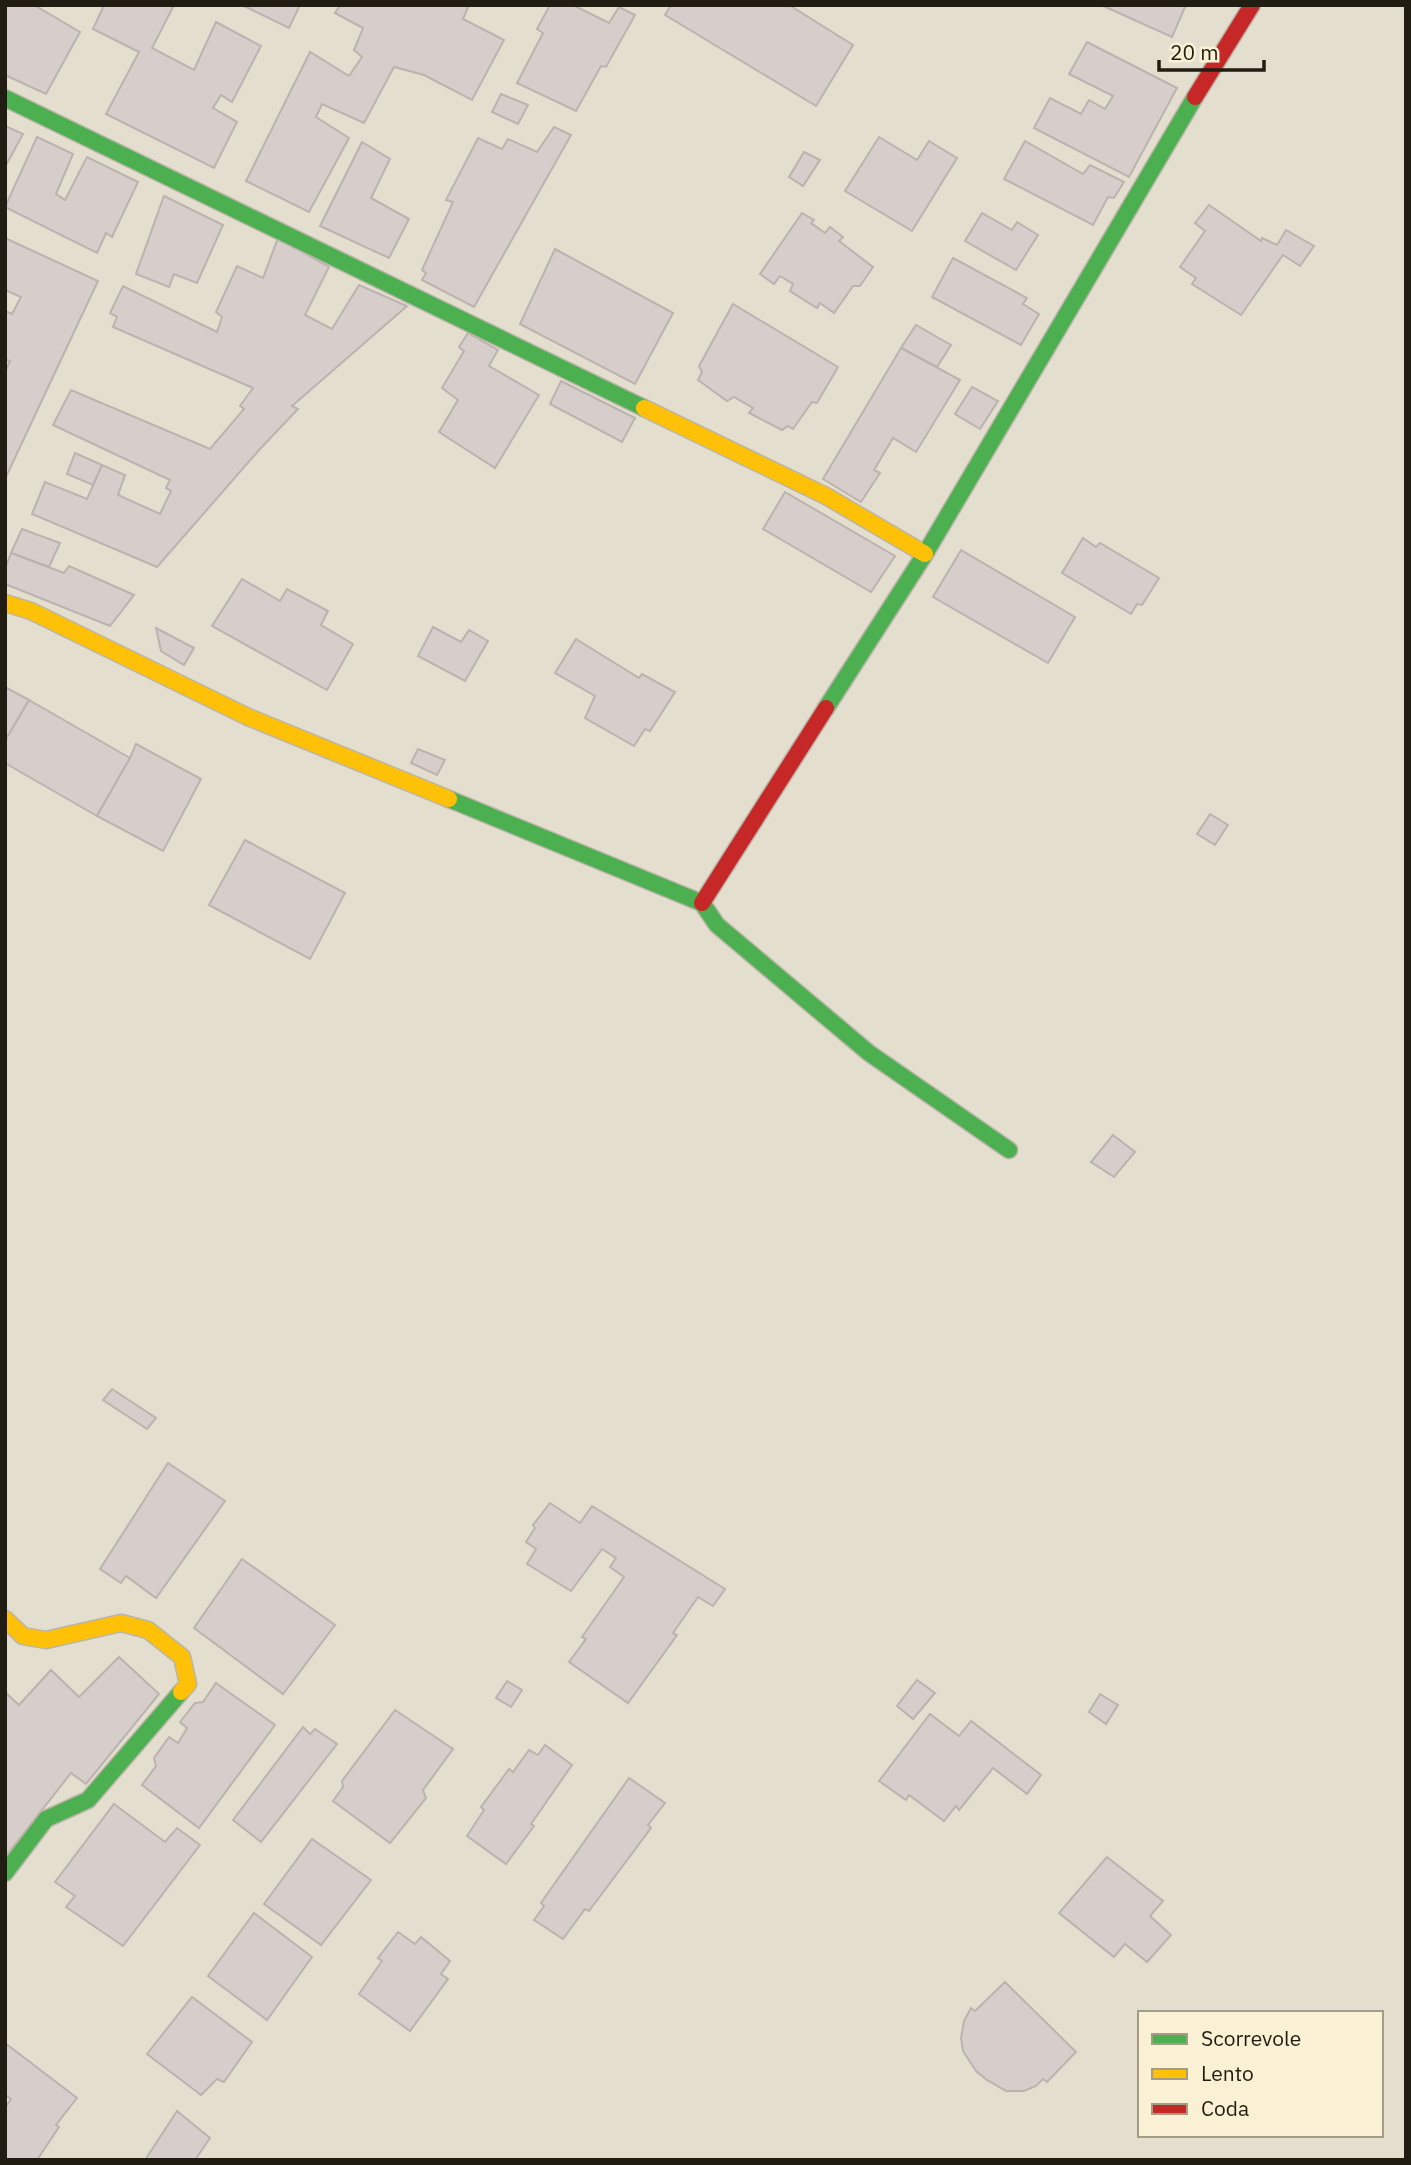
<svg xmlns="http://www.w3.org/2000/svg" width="1411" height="2165" viewBox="0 0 1411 2165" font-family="'IBM Plex Sans',sans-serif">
	<rect width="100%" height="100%" fill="#e4dece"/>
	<g fill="#d7cecb" stroke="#bbb3af" stroke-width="2">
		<polygon points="5,5 34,5 80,32 46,94 5,75"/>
		<polygon points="104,5 174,5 152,48 194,70 216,22 261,46 232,102 221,95 213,108 237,122 214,168 106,114 139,52 93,29"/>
		<polygon points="242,5 300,5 289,28"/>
		<polygon points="340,5 469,5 463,19 504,40 472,100 424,75 394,67 364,123 322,104 316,117 349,138 309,212 246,181 310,52 349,76 362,57 354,50 363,28 335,13"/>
		<polygon points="550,5 573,5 609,23 619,7 635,15 606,67 601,66 576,111 517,83 543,33 537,29"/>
		<polygon points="671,5 789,5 853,45 816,106 665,15"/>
		<polygon points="1101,5 1186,5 1172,37"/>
		<polygon points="1087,42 1177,88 1129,177 1034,128 1050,98 1081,114 1089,100 1105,109 1113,96 1069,74"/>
		<polygon points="501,94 528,105 518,124 492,112"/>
		<polygon points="5,126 23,134 5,167"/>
		<polygon points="554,127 571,135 474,307 422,280 426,273 422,270 453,202 446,200 478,138 502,149 508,139 537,152"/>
		<polygon points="37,137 73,154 56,194 65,200 87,157 138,182 112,237 106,233 97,253 5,207"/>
		<polygon points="879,137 917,160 929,141 957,158 912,231 845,191"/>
		<polygon points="1025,141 1083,174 1090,165 1124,182 1114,198 1108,197 1093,225 1004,179"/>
		<polygon points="362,142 390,159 371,198 409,219 389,258 320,226"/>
		<polygon points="804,152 820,160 803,186 789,177"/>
		<polygon points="164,196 223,225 197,283 174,274 169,287 136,274"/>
		<polygon points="1209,205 1261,241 1262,238 1277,245 1286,230 1314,246 1300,266 1283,255 1241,315 1192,284 1196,278 1180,267 1205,231 1195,223"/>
		<polygon points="802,213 814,220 811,223 825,233 830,227 843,237 839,241 873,267 860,286 853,286 834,313 820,303 817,308 790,291 793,284 780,276 774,284 760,274"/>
		<polygon points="982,213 1012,230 1017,222 1038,235 1016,270 965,241"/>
		<polygon points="5,238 98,281 5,479 5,372 10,361 5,359 5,311 12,314 21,297 5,290"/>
		<polygon points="278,238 329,267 305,315 332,329 359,285 407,306 292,406 298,409 259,450 157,567 32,514 45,482 87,499 102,465 125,475 118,495 160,514 171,491 166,488 170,480 53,425 71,390 210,449 244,409 240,406 253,388 113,327 117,317 110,313 123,286 217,332 222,317 216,312 237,266 263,278"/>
		<polygon points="555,249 673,313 635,384 520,324"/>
		<polygon points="953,258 1027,298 1023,304 1039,314 1021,345 932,297"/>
		<polygon points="733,304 838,367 817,403 812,402 793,429 788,426 782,430 749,413 753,408 734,397 727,401 698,380 702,372 699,366"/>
		<polygon points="916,325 951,345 937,367 901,348"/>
		<polygon points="468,333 498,350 489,366 539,395 495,468 439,432 458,400 442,388 464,351 459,347"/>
		<polygon points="901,348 960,380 916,452 893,438 874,470 880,473 861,502 823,479"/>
		<polygon points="561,381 635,418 622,442 550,404"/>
		<polygon points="972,387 998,401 980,429 955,414"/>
		<polygon points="75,453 102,465 93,485 67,474"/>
		<polygon points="785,492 895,556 871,592 763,529"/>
		<polygon points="22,529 60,543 49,567 11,553"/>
		<polygon points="1083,538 1096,547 1100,543 1159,578 1142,605 1137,604 1131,614 1062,573"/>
		<polygon points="961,550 1075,617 1048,663 933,597"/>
		<polygon points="11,553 64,573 69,566 134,595 110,626 5,584 5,569"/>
		<polygon points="242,579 280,601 287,589 328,611 321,625 353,644 327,690 212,626"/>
		<polygon points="433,627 461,642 469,630 488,641 465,681 418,656"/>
		<polygon points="156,628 194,648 184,665 161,651"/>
		<polygon points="576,639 639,678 642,674 675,692 650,731 645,729 634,746 585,718 595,696 555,673"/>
		<polygon points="5,687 29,700 5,741"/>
		<polygon points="29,700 130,758 97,816 5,763 5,741"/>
		<polygon points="136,744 201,779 163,851 97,816 130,758"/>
		<polygon points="418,749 445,760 437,775 411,763"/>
		<polygon points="1210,814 1228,825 1215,845 1197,834"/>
		<polygon points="245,840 345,893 310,959 209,905"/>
		<polygon points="1113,1135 1135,1152 1114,1177 1091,1162"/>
		<polygon points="112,1389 156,1418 147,1429 103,1400"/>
		<polygon points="168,1463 225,1501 156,1598 126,1576 121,1583 100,1569"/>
		<polygon points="550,1503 580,1523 592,1506 725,1589 713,1606 698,1597 673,1633 677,1635 628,1703 569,1662 586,1639 582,1637 624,1577 610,1567 616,1558 602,1549 571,1591 527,1564 536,1549 526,1542 535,1528 533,1525"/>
		<polygon points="242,1559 335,1625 283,1694 194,1628"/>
		<polygon points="119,1657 159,1694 86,1784 71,1773 5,1857 5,1692 19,1705 51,1670 79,1697"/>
		<polygon points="917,1680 935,1693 913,1719 897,1706"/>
		<polygon points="507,1681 522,1690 511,1707 496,1698"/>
		<polygon points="216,1683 275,1725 199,1828 142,1785 156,1766 154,1758 169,1737 178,1743 187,1728 180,1722 195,1703 203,1702"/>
		<polygon points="1100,1694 1118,1705 1106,1724 1089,1712"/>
		<polygon points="395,1710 453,1749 423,1790 426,1798 390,1843 333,1801 343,1787 342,1781"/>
		<polygon points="930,1714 959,1736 971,1721 1041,1775 1027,1794 993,1768 959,1810 956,1806 944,1821 909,1795 906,1800 879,1781"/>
		<polygon points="303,1727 310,1734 315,1729 337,1744 261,1842 233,1820"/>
		<polygon points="545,1745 572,1765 531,1824 534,1826 506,1864 467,1836 484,1810 481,1807 509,1769 513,1772 529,1750 538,1755"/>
		<polygon points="629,1778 665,1803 648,1825 651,1828 589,1911 585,1909 563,1939 534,1920 544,1906 541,1903"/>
		<polygon points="114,1804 165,1842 177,1828 200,1845 123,1946 66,1907 75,1896 55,1882"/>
		<polygon points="312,1839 371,1880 321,1945 264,1904"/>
		<polygon points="1107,1857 1163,1901 1150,1916 1171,1935 1147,1962 1125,1944 1114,1957 1059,1913"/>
		<polygon points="254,1913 312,1957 267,2020 208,1976"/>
		<polygon points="398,1932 415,1944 421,1937 450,1961 441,1974 448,1979 410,2031 359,1994 382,1961 378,1958"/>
		<polygon points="1005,1982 1076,2052 1047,2082 1043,2079 1036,2086 1024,2091 1006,2091 987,2080 976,2071 963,2051 961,2038 964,2021 971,2008 975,2011"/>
		<polygon points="192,1997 252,2042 224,2082 217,2079 201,2095 147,2054"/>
		<polygon points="5,2043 77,2098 56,2125 59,2127 37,2160 5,2160 5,2108 11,2099 5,2095"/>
		<polygon points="177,2111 210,2138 195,2160 145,2160"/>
	</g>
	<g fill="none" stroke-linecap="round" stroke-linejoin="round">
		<g stroke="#bab5a9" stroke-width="19">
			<g id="fast">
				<polyline points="5,98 644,408"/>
				<polyline points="826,708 925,554 1195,97"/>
				<polyline points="449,799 702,903 717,925 869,1053 1009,1150"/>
				<polyline points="5,1873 46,1819 88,1800 181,1692"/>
			</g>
		</g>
		<g stroke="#bab5a9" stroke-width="19">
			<g id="slow">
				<polyline points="644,408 826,496 925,554"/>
				<polyline points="5,603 31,611 248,717 449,799"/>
				<polyline points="5,1619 23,1636 46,1640 121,1623 148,1630 182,1657 188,1684 181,1692"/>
			</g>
		</g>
		<g stroke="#bab5a9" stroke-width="19">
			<g id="jam">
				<polyline points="1195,97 1252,5"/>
				<polyline points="702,903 826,708"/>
			</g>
		</g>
		<use href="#fast" stroke="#4caf50" stroke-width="16"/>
		<use href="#slow" stroke="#ffc107" stroke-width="16"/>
		<use href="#jam" stroke="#c62828" stroke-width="16"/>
	</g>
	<rect width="1411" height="2165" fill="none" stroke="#211d13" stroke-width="14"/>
	<rect x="1138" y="2011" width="245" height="126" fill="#faf0d3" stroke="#a39c86" stroke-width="2"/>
	<rect x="1152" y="2034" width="35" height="10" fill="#4caf50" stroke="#a39c86" stroke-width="2"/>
	<text x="1201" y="2046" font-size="21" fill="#211d13">Scorrevole</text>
	<rect x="1152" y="2069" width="35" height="10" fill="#ffc107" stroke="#a39c86" stroke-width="2"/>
	<text x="1201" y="2081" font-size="21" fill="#211d13">Lento</text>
	<rect x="1152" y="2104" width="35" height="10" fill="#c62828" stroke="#a39c86" stroke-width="2"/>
	<text x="1201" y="2116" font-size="21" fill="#211d13">Coda</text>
	<path d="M1159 60v10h105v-10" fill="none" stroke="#211d13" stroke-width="3.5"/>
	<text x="1170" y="60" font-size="21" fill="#211d13" stroke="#faf0d3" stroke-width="5" paint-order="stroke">20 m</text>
</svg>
